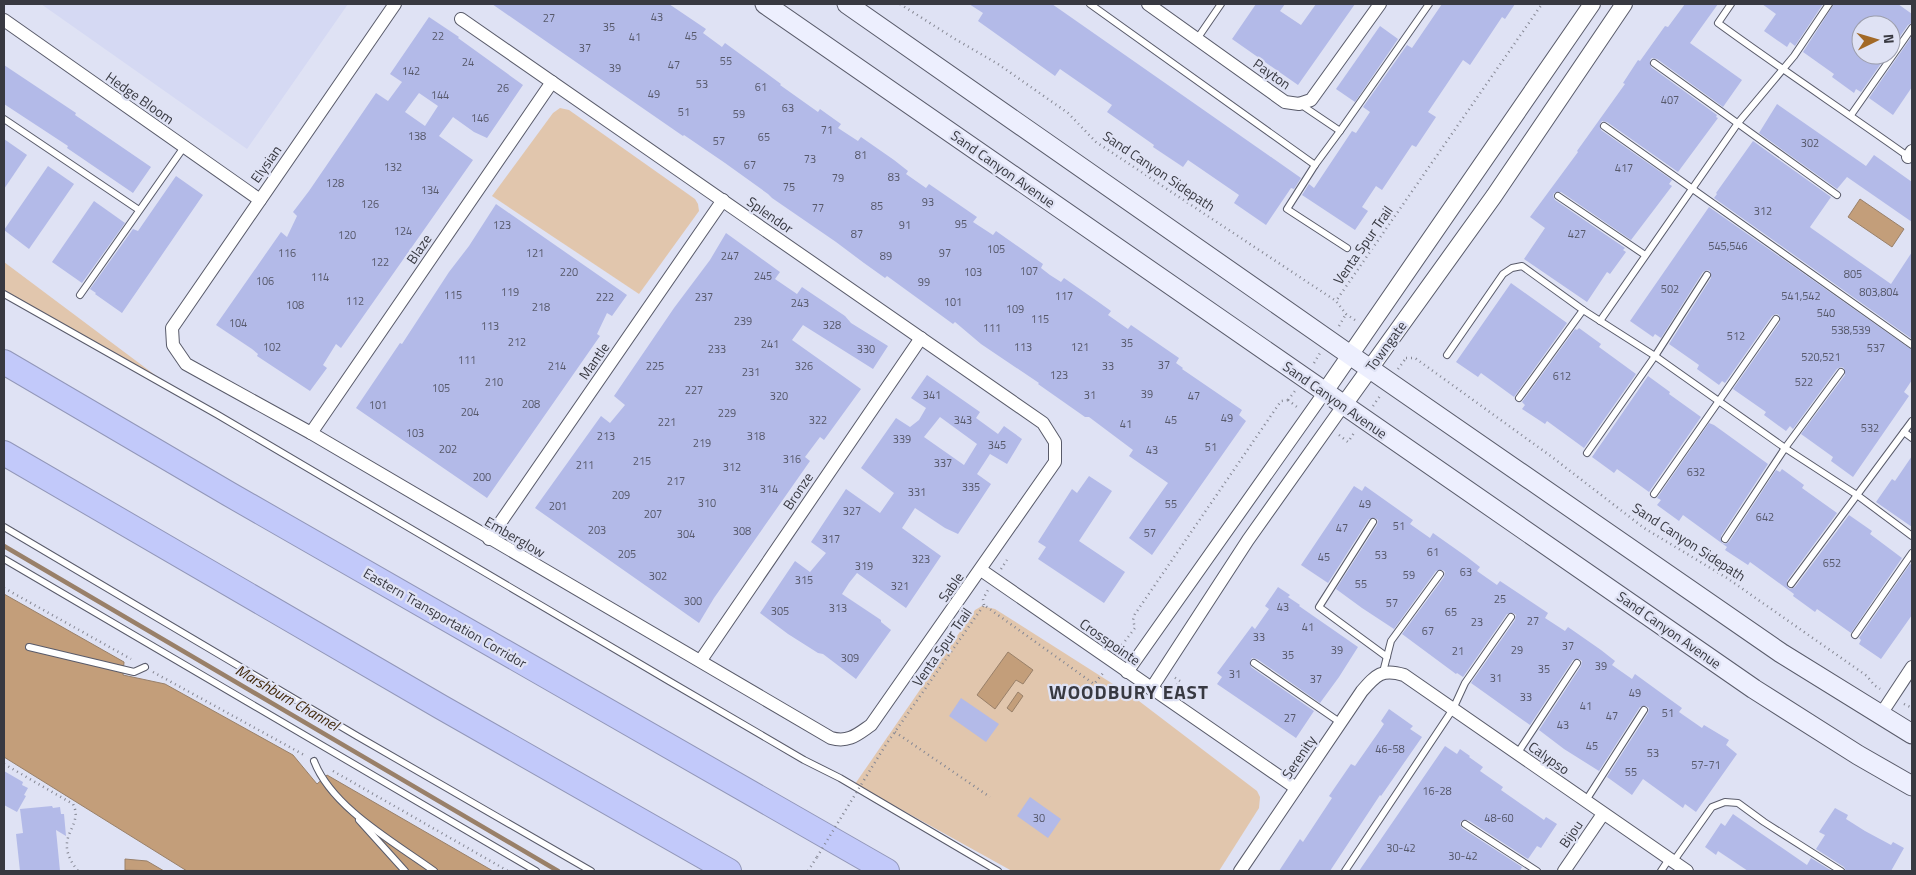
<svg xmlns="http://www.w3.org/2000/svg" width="1916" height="875" viewBox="0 0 1916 875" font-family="'Titillium Web',sans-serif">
	<rect width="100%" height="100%" fill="#dfe2f4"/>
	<polygon fill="#d5d9f3" points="41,4 348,4 247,149"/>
	<g fill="#e1c6ad">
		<polygon points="560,108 569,110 695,199 698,204 699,211 639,294 492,196 553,113"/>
		<polygon points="4,262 175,390 4,291"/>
		<polygon points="982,606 995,609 1135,698 1257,791 1260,797 1259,808 1219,871 1012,871 855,784 975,610"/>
	</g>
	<g fill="#c39e7a" stroke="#998069">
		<polygon points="1860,199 1904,229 1892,247 1848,217"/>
		<polygon points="4,594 124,662 123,675 165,684 293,755 317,784 327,775 493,871 187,871 4,757"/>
		<polygon points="1008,652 1033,670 1023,684 1016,680 995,709 977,695"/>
		<polygon points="1018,692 1023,696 1012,712 1007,708"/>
		<polygon points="125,859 147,861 164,871 125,870"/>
	</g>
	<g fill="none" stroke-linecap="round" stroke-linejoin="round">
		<polyline stroke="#998069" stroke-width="4.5" points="4,546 558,871"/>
	</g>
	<g fill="#b3bae8" fill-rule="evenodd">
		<polygon points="492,4 669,4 706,29 703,33 722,47 725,43 781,84 780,85 818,112 820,109 841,124 838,128 858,141 861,137 894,160 908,171 906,174 926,188 929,184 977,217 973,222 993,235 996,231 1043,264 1041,268 1050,275 1061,282 1064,278 1097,301 1111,311 1108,315 1128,329 1131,325 1179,358 1176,363 1183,368 1182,369 1242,410 1239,415 1246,421 1152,555 1129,538 1168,483 1129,456 1133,450 1089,417 1085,417 1038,384 1039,383 981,344 955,322 953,324 887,276 885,278 864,263 836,242 772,198 768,194 725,163 684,135 683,136"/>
		<polygon points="969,4 1052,4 1301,178 1294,189 1291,188 1266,225 1234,203 1239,195 1188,160 1183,167 1153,147 1154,145 1107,112 1112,105 1060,69 1055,76 978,21 983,13"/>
		<polygon points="1256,4 1285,4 1280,11 1301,25 1316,4 1355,4 1298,85 1232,39"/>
		<polygon points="1442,4 1515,4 1505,19 1502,17 1470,65 1463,60 1428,112 1436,117 1416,147 1412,145 1382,190 1376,186 1362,207 1368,211 1355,230 1302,195 1309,184 1314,188 1352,131 1356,133 1370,112 1363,107 1407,45 1412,48"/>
		<polygon points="1685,4 1718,4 1690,43 1742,80 1723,107 1657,59 1652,58 1650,60 1651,67 1717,115 1716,117 1718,118 1678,172 1607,122 1602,121 1600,124 1601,130 1672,180 1669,184 1672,186 1631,240 1561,192 1554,193 1553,196 1555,200 1625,248 1623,250 1626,252 1610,274 1607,272 1587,302 1524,259 1545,228 1530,217 1578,152 1577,151 1625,84 1623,83 1638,60 1640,61 1665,26 1668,27"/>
		<polygon points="1762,4 1823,4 1795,46 1790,42 1787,47 1764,31 1776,14"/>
		<polygon points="1834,4 1898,4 1912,14 1912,23 1908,25 1891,49 1891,25 1861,25 1861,55 1887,55 1861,92 1856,89 1854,93 1832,77 1834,74 1803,52"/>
		<path d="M429,17L459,37L458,38L523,85L487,138L474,132L453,117L439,136L473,160L341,348L336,344L323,365L327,368L310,391L257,356L258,354L252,349L216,325L281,232L287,237L297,216L293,212L309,191L376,93L388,101L402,82L390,74ZM419,93L438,106L425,126L405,112Z"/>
		<polygon points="1380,26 1398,39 1355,102 1336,89"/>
		<polygon points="1912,36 1912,87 1893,115 1869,98"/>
		<polygon points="4,65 76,113 75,115 151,167 133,193 67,148 68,146 4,104"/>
		<polygon points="1777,104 1866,166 1874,155 1912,182 1912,222 1847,177 1837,189 1759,133"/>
		<polygon points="4,139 27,155 4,189"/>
		<polygon points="1753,141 1831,197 1810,227 1811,228 1891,284 1912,252 1912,339 1714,198 1717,194 1716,193"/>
		<polygon points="48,166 74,184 29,249 4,230"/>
		<polygon points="176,176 203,195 122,313 95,294 96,293 90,289 133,229 138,231"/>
		<polygon points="94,201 125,223 82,283 52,262"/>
		<polygon points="496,204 627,295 612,316 607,313 597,334 600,336 487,498 356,408 400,343 402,344 449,272 469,246"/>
		<polygon points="1709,207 1912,350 1912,380 1904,392 1909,396 1853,477 1831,461 1833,457 1801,434 1845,375 1844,368 1841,367 1837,369 1793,429 1790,426 1786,431 1764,415 1766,412 1733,389 1780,322 1779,315 1776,314 1772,316 1725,383 1722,381 1719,385 1697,369 1699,365 1669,344 1711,278 1710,271 1707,270 1703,272 1661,338 1655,334 1653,337 1630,321"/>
		<polygon points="726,233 780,272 775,279 797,294 802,287 845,316 851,323 888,346 873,369 803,325 792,340 861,389 824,440 820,437 805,457 810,461 714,598 699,623 535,508 601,416 610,423 625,405 614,396 674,308 710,260"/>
		<polygon points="1511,283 1567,323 1514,397 1481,373 1478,377 1456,362"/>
		<polygon points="1579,328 1601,344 1599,347 1636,374 1584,448 1547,421 1545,424 1522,409 1525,405 1522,402 1575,329 1577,330"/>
		<path d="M927,375L980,412L976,418L998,434L1004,426L1022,439L1007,464L990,454L977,474L991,484L958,534L945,528L915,508L902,528L941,556L906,608L857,573L849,583L842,594L881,620V622L891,630L856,679L823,654L818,653L788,634L760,613L795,561L810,572L826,553L811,542L846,489L880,513L894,493L861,468L896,418L910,427L919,420L926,408L911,398ZM940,417L977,444L964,465L924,437Z"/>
		<polygon points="1648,376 1670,392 1669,394 1701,417 1649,492 1617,469 1614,473 1592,457"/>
		<polygon points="1709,423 1714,425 1768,464 1721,536 1722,543 1725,544 1729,542 1776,470 1780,472 1782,469 1804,485 1802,488 1837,513 1787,581 1788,588 1791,589 1795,587 1849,515 1872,531 1870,534 1902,558 1851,633 1817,609 1815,612 1793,596 1794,594 1750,562 1748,565 1725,550 1727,547 1683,515 1679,521 1657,505 1661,500 1657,498"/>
		<polygon points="1912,456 1912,527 1876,502 1892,479 1895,481"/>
		<polygon points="1089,476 1112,491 1079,541 1125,572 1104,603 1038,559 1046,547 1038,542 1072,489 1077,493"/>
		<polygon points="1354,486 1362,491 1365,486 1413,520 1410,524 1430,538 1433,533 1467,557 1480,567 1477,571 1497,585 1500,581 1548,613 1545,618 1565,631 1568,627 1601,650 1615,661 1612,665 1632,679 1635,674 1668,698 1682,708 1679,712 1702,728 1704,725 1729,740 1726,745 1737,754 1696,812 1685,804 1683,808 1643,779 1632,795 1607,777 1648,713 1649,708 1646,706 1640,707 1599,771 1564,749 1539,730 1581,666 1582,661 1579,659 1573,660 1530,725 1471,683 1515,620 1516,615 1513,613 1507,614 1463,677 1457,673 1456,674 1402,634 1444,577 1445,572 1443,570 1436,571 1394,629 1362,608 1336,589 1377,525 1378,520 1375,518 1369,519 1328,583 1301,565"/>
		<polygon points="1910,564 1912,565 1912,615 1881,659 1859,644 1861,640 1859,638"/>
		<polygon points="1278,587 1290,595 1288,597 1300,605 1299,606 1358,647 1339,677 1320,703 1257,659 1252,658 1250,661 1251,667 1314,711 1296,738 1217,684 1222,677 1217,673 1252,626 1255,629 1269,609 1265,606"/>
		<polygon points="961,698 999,724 986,742 949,716"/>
		<polygon points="1389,709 1413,726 1410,729 1422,737 1381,796 1380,795 1330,871 1279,871 1300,839 1303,842 1332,798 1329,796 1351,764 1355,766 1378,733 1384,724 1381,721"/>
		<polygon points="1445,746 1457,754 1460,749 1470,756 1469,757 1483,767 1480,771 1503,787 1501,790 1544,820 1546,817 1557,824 1541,848 1537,846 1528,859 1468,820 1461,821 1460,824 1462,828 1522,867 1520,871 1359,871"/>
		<polygon points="4,771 23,782 22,785 28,788 24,795 26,796 17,812 4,805"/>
		<polygon points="1030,797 1061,819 1048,838 1017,816"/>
		<polygon points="52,806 53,808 60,807 61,814 64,814 66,836 56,830 60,871 20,871 16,834 23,833 20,809"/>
		<polygon points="1835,808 1848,815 1846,819 1865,831 1891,845 1893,842 1904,848 1891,871 1846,871 1844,867 1816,849 1825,835 1819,832"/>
		<polygon points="1733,814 1807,865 1811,858 1832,871 1748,871 1718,851 1716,855 1705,847 1721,823 1725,826"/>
	</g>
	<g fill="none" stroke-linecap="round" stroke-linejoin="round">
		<g stroke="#595b6a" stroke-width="8">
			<g id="service">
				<polyline points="1090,4 1315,165 1287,209 1347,248"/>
				<path d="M1731,4L1718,23C1781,69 1846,112 1909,157"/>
				<polyline points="1197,39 1221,4"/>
				<polyline points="1654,63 1837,195"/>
				<polyline points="1300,104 1340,131 1429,4"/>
				<polyline points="1851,115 1912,28"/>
				<polyline points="4,119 139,210"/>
				<polyline points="1604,126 1912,345"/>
				<polyline points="1315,165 1340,131"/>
				<polyline points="1558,196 1645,255"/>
				<polyline points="4,294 218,415 669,681 804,760 840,778 998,871"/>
				<polyline points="80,295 184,147"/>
				<polyline points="1600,321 1738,123 1794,56 1829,4"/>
				<polyline points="1447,355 1503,274 1512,268 1522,266 1583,310 1655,356 1785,448 1857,495 1912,536"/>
				<polyline points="1519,398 1583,310"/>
				<polyline points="1904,432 1912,438"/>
				<polyline points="1587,453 1655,356 1707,275"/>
				<polyline points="1654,494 1776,319"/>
				<polyline points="1373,522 1319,607 1387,657"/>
				<polyline points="4,527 357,736 591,871"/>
				<polyline points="1725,539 1785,448 1841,372"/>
				<polyline points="4,559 536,871"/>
				<polyline points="1791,584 1912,421"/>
				<polyline points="1855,635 1912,553"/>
				<polyline points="29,647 134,672 145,667"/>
				<polyline points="1254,663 1341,723"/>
				<polyline points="1383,672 1391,641 1440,574"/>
				<polyline points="1517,754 1577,663"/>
				<path d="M314,761C332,808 394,842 434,871"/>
				<polyline points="1585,802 1644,710"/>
				<polyline points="359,820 405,871"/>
				<polyline points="1465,824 1537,871"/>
				<polyline points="1673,862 1712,807 1725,802 1738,803 1764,822 1841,871"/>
				<polyline points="1345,871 1453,709 1465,683 1511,617"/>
				<polyline points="1661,871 1669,859"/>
			</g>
		</g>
		<g stroke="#595b6a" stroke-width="14">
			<g id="minor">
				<path d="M395,4L172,328L173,345L186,364L311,433L831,738C849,743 858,734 871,725L1055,462V442L1043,423L461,19"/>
				<polyline points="1148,4 1285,102 1299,104 1311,100 1380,4"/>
				<polyline points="4,20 260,200"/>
				<polyline points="1908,157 1912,151"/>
				<polyline points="311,433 552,82"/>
				<polyline points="489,539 723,200"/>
				<polyline points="981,570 1296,788"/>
				<polyline points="701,660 921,338"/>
				<polyline points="1127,672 1324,393"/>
				<polyline points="1151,689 1248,540 1343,406"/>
				<polyline points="1881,714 1912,667"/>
				<path d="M1240,871L1362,691C1376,675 1382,668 1404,675L1687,871"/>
				<polyline points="1564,871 1603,814"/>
			</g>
		</g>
		<g stroke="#595b6a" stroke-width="18">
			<g id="tertiary">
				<polyline points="1324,393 1592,4"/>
				<polyline points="1343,406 1494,196 1624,4"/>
			</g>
		</g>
		<g stroke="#595b6a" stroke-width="21">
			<g id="secondary">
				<polyline points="765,4 1754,689 1858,755 1912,786"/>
				<polyline points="847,4 1350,355 1781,653 1912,734"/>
			</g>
		</g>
		<g stroke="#9297b9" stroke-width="26">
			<g id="motorway">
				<polyline points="4,362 229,494 887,871"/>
				<polyline points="4,453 441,707 729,871"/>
			</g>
		</g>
		<g stroke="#858793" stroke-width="2.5" stroke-dasharray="1 4" stroke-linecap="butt">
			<polyline points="900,4 955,39 998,64 1068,113 1096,142 1336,301"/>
			<polyline points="1355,320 1346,314 1336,301 1542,4"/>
			<polyline points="1339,326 1346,314"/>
			<polyline points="1406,358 1415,358 1552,457 1644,528 1727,578 1867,676 1874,685 1880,689"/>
			<polyline points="1314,363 1320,353"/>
			<polyline points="1398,369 1406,358"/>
			<polyline points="1288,400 1297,407"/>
			<polyline points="1288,400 1295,391"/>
			<polyline points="1373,406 1380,396"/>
			<polyline points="1339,435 1348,442 1354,433"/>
			<polyline points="1001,569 1007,560"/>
			<polyline points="4,588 131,659"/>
			<polyline points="984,605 983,599 988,590"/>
			<polyline points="1119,649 1135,628 1133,620 1135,614 1281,401 1288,400"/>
			<polyline points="153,672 306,756"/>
			<polyline points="1174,689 1180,681 1174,677"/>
			<polyline points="1904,704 1912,708"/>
			<polyline points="895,732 990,797"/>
			<path d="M4,764L73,804C85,828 50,836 78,871"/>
			<polyline points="333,771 508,871"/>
			<polyline points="864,780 885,746 984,605 1094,684 1104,672"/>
			<polyline points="808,871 817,857"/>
		</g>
		<use href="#service" stroke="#fff" stroke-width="6"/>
		<use href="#minor" stroke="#fff" stroke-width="12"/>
		<use href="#tertiary" stroke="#fff" stroke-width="16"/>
		<use href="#secondary" stroke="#edeffe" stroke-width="19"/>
		<use href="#motorway" stroke="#c2c9fa" stroke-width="24"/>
		<polyline stroke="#858793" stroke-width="2.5" stroke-dasharray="1 4" stroke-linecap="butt" points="817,857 864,780"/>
	</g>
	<g text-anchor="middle" stroke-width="4.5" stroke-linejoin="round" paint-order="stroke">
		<g font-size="11" fill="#57596b">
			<text x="657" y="21">43</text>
			<text x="549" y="22">27</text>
			<text x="609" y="31">35</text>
			<text x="438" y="40">22</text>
			<text x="691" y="40">45</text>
			<text x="635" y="41">41</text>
			<text x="585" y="52">37</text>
			<text x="726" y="65">55</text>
			<text x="468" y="66">24</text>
			<text x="674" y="69">47</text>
			<text x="615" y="72">39</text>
			<text x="411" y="75">142</text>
			<text x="702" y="88">53</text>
			<text x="761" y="91">61</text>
			<text x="503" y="92">26</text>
			<text x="654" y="98">49</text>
			<text x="440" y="99">144</text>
			<text x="1670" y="104">407</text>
			<text x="788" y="112">63</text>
			<text x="684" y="116">51</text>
			<text x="739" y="118">59</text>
			<text x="480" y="122">146</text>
			<text x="827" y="134">71</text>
			<text x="417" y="140">138</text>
			<text x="764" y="141">65</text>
			<text x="719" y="145">57</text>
			<text x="1810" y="147">302</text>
			<text x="861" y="159">81</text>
			<text x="810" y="163">73</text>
			<text x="750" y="169">67</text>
			<text x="393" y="171">132</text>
			<text x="1624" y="172">417</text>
			<text x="894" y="181">83</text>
			<text x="838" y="182">79</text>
			<text x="335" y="187">128</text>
			<text x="789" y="191">75</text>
			<text x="430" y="194">134</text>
			<text x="928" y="206">93</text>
			<text x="370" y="208">126</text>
			<text x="877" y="210">85</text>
			<text x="818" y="212">77</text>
			<text x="1763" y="215">312</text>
			<text x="961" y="228">95</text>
			<text x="502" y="229">123</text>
			<text x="905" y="229">91</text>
			<text x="403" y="235">124</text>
			<text x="857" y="238">87</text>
			<text x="1577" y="238">427</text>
			<text x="347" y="239">120</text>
			<text x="1728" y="250">545,546</text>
			<text x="996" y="253">105</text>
			<text x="287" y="257">116</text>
			<text x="535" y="257">121</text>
			<text x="945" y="257">97</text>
			<text x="730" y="260">247</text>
			<text x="886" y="260">89</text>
			<text x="380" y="266">122</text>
			<text x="1029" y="275">107</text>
			<text x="569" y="276">220</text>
			<text x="973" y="276">103</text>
			<text x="1853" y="278">805</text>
			<text x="763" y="280">245</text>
			<text x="320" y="281">114</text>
			<text x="265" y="285">106</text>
			<text x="924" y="286">99</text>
			<text x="1670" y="293">502</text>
			<text x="510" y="296">119</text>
			<text x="1879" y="296">803,804</text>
			<text x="453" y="299">115</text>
			<text x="1064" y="300">117</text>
			<text x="1801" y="300">541,542</text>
			<text x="605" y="301">222</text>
			<text x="704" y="301">237</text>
			<text x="355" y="305">112</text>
			<text x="953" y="306">101</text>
			<text x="800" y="307">243</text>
			<text x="295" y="309">108</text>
			<text x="541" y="311">218</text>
			<text x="1015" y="313">109</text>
			<text x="1826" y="317">540</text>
			<text x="1040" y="323">115</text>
			<text x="743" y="325">239</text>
			<text x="238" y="327">104</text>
			<text x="832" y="329">328</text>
			<text x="490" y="330">113</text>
			<text x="992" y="332">111</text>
			<text x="1851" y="334">538,539</text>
			<text x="1736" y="340">512</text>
			<text x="517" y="346">212</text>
			<text x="1127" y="347">35</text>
			<text x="770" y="348">241</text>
			<text x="272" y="351">102</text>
			<text x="1023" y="351">113</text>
			<text x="1080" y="351">121</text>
			<text x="1876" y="352">537</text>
			<text x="717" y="353">233</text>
			<text x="866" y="353">330</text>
			<text x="1821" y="361">520,521</text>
			<text x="467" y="364">111</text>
			<text x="1164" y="369">37</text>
			<text x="557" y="370">214</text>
			<text x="655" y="370">225</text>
			<text x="804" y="370">326</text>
			<text x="1108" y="370">33</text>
			<text x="751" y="376">231</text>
			<text x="1059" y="379">123</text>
			<text x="1562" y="380">612</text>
			<text x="494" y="386">210</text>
			<text x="1804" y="386">522</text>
			<text x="441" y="392">105</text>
			<text x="694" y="394">227</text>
			<text x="1147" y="398">39</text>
			<text x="932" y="399">341</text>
			<text x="1090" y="399">31</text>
			<text x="779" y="400">320</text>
			<text x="1194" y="400">47</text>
			<text x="531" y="408">208</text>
			<text x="378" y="409">101</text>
			<text x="470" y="416">204</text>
			<text x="727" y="417">229</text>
			<text x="1227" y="422">49</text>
			<text x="818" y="424">322</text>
			<text x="963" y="424">343</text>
			<text x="1171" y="424">45</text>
			<text x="667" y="426">221</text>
			<text x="1126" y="428">41</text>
			<text x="1870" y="432">532</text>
			<text x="415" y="437">103</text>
			<text x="606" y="440">213</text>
			<text x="756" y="440">318</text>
			<text x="902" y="443">339</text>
			<text x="702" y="447">219</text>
			<text x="997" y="449">345</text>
			<text x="1211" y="451">51</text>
			<text x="448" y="453">202</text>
			<text x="1152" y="454">43</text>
			<text x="792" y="463">316</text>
			<text x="642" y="465">215</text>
			<text x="943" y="467">337</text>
			<text x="585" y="469">211</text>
			<text x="732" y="471">312</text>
			<text x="1696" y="476">632</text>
			<text x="482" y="481">200</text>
			<text x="676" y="485">217</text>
			<text x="971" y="491">335</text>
			<text x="769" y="493">314</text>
			<text x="917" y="496">331</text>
			<text x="621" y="499">209</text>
			<text x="707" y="507">310</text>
			<text x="1171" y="508">55</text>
			<text x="1365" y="508">49</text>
			<text x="558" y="510">201</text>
			<text x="852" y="515">327</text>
			<text x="653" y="518">207</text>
			<text x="1765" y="521">642</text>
			<text x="1399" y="530">51</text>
			<text x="1342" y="532">47</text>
			<text x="597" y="534">203</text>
			<text x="742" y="535">308</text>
			<text x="1150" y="537">57</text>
			<text x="686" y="538">304</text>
			<text x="831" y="543">317</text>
			<text x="1433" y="556">61</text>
			<text x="627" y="558">205</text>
			<text x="1381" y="559">53</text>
			<text x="1324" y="561">45</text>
			<text x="921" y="563">323</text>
			<text x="1832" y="567">652</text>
			<text x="864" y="570">319</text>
			<text x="1466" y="576">63</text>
			<text x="1409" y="579">59</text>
			<text x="658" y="580">302</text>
			<text x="804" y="584">315</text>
			<text x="1361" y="588">55</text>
			<text x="900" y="590">321</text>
			<text x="1500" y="603">25</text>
			<text x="693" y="605">300</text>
			<text x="1392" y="607">57</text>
			<text x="1283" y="611">43</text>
			<text x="838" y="612">313</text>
			<text x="780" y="615">305</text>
			<text x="1451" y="616">65</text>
			<text x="1533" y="625">27</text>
			<text x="1477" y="626">23</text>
			<text x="1308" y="631">41</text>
			<text x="1428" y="635">67</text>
			<text x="1259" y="641">33</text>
			<text x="1568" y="650">37</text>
			<text x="1337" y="654">39</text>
			<text x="1517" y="654">29</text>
			<text x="1458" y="655">21</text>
			<text x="1288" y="659">35</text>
			<text x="850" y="662">309</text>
			<text x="1601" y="670">39</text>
			<text x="1544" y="673">35</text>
			<text x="1235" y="678">31</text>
			<text x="1496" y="682">31</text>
			<text x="1316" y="683">37</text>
			<text x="1635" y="697">49</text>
			<text x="1526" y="701">33</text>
			<text x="1586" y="710">41</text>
			<text x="1668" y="717">51</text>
			<text x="1612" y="720">47</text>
			<text x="1290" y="722">27</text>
			<text x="1563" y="729">43</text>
			<text x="1592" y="750">45</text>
			<text x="1390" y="753">46-58</text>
			<text x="1653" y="757">53</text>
			<text x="1706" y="769">57-71</text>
			<text x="1631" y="776">55</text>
			<text x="1437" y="795">16-28</text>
			<text x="1039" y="822">30</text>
			<text x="1499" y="822">48-60</text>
			<text x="1401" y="852">30-42</text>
			<text x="1463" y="860">30-42</text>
		</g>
		<g font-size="14" fill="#383941" stroke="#dfe2f4">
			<text transform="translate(1272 74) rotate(35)" y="5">Payton</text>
			<text transform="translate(140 98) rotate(35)" y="5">Hedge Bloom</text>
			<text transform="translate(266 164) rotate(-55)" y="5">Elysian</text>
			<text transform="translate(1003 169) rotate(35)" y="5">Sand Canyon Avenue</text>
			<text transform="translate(1159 171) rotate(34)" y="5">Sand Canyon Sidepath</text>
			<text transform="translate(770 215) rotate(35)" y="5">Splendor</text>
			<text transform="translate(1363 245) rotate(-55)" y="5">Venta Spur Trail</text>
			<text transform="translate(419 249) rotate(-56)" y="5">Blaze</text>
			<text transform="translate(1386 346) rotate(-54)" y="5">Towngate</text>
			<text transform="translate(594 361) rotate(-55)" y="5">Mantle</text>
			<text transform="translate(1335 400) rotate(35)" y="5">Sand Canyon Avenue</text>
			<text transform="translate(798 491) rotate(-56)" y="5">Bronze</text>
			<text transform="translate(515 537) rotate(30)" y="5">Emberglow</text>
			<text transform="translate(1689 542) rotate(33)" y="5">Sand Canyon Sidepath</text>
			<text transform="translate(951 587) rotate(-55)" y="5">Sable</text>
			<text transform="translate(445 618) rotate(30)" y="5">Eastern Transportation Corridor</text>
			<text transform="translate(1669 630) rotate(35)" y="5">Sand Canyon Avenue</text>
			<text transform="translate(1110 642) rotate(35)" y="5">Crosspointe</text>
			<text transform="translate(942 647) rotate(-55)" y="5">Venta Spur Trail</text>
			<text transform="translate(1299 757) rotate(-56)" y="5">Serenity</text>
			<text transform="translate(1549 758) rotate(35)" y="5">Calypso</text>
			<text transform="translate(1571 834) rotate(-56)" y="5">Bijou</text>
		</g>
		<g font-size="15" font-style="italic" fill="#41280a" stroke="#dfe2f4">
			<text transform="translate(287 698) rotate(30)" y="5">Marshburn Channel</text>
		</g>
		<g font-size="19" font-weight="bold" letter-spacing="1" fill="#383941" stroke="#dfe2f4">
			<text x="1129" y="699">WOODBURY EAST</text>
		</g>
	</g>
	<rect width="1916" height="875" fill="none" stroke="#383941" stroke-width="10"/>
	<g transform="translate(1876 40) rotate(85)"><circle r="24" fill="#dfe2f4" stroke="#9c9eac"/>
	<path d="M0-4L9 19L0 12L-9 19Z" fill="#a26927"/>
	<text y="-8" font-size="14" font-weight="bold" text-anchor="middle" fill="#383941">N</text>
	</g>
</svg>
